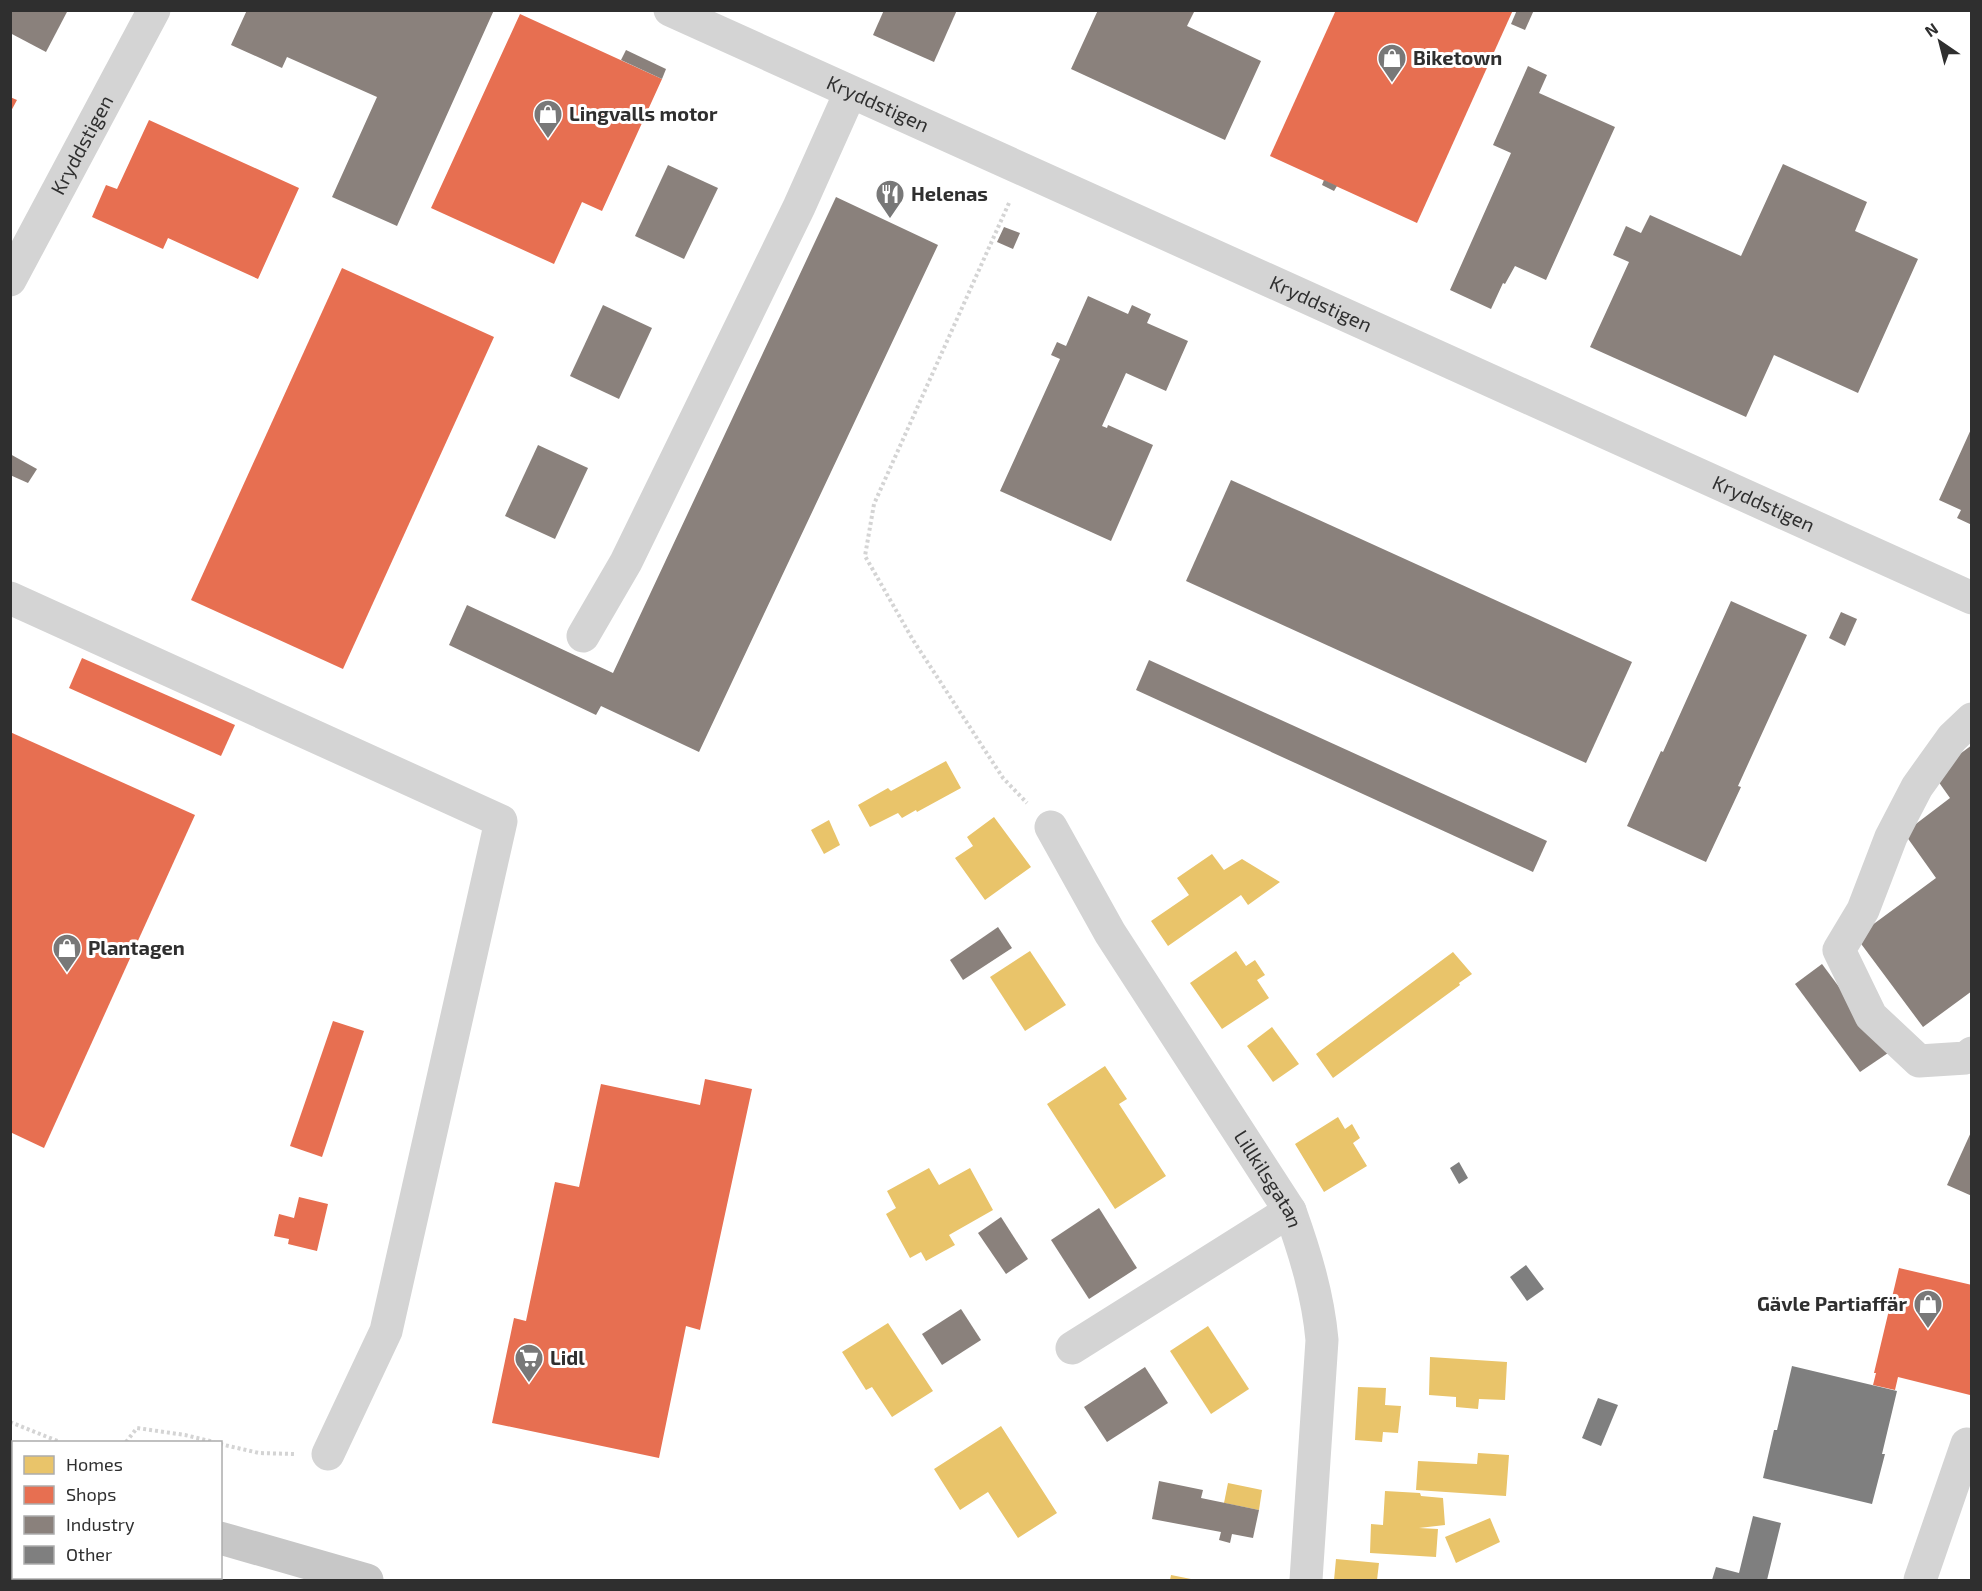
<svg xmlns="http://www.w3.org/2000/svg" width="1982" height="1591" viewBox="0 0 1982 1591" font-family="'Exo 2',sans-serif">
	<rect width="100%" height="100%" fill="#fff"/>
	<g fill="#e9c46a">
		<polygon points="946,761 961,788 917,812 916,810 902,818 898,813 870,827 858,805 888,788 891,791"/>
		<polygon points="994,817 1031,867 985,900 955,858 973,846 967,837"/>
		<polygon points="829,820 840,845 824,854 811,830"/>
		<polygon points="1212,854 1224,870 1242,859 1280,882 1248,905 1241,895 1168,946 1151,921 1189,895 1177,878"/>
		<polygon points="1030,951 1066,1005 1025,1031 990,977"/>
		<polygon points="1236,951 1246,966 1255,960 1265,975 1257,980 1269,998 1222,1029 1190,983"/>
		<polygon points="1453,952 1472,974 1459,983 1460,985 1333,1078 1316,1054"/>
		<polygon points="1272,1027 1299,1064 1273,1082 1247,1046"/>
		<polygon points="1105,1066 1127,1099 1119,1104 1166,1176 1115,1209 1047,1104"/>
		<polygon points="1338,1117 1345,1129 1352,1124 1360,1138 1353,1143 1367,1166 1324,1192 1295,1144"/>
		<polygon points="929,1168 939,1185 970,1168 993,1210 949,1235 955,1245 926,1261 921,1252 910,1258 886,1214 896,1208 887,1191"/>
		<polygon points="888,1323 933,1391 892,1417 872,1387 866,1390 842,1352"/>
		<polygon points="1208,1326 1249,1389 1211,1414 1170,1351"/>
		<polygon points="1430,1357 1507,1362 1505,1400 1479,1399 1478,1409 1456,1407 1456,1397 1429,1395"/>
		<polygon points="1358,1387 1386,1388 1385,1405 1401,1406 1398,1433 1383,1432 1382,1442 1355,1440"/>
		<polygon points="1001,1426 1057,1513 1018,1538 988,1492 960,1510 934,1469"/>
		<polygon points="1478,1453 1509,1455 1506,1496 1416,1490 1418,1461 1477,1464"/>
		<polygon points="1228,1483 1262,1490 1259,1510 1224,1503"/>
		<polygon points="1385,1491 1420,1493 1421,1496 1443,1498 1445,1525 1419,1528 1438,1529 1436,1557 1370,1553 1371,1524 1383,1525"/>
		<polygon points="1490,1518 1500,1542 1456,1563 1445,1537"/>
		<polygon points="1336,1559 1379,1563 1377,1580 1334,1580"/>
		<polygon points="1171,1575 1191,1579 1191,1580 1170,1580"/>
	</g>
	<g fill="#e76f51">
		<polygon points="1336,10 1513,10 1417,223 1270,156"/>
		<polygon points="520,14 662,79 602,211 582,202 554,264 431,208"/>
		<polygon points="10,97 17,100 10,113"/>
		<polygon points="149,120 299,188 258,279 168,238 163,249 92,217 106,185 117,189"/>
		<polygon points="342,268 494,337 343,669 191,600"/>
		<polygon points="82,658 235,725 221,756 69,688"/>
		<polygon points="10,732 195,815 44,1148 10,1132"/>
		<polygon points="333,1021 364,1031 322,1157 290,1146"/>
		<polygon points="705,1079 752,1089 700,1330 686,1326 659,1458 492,1423 514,1318 526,1321 555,1182 579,1187 601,1084 700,1105"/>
		<polygon points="299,1197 328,1204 317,1251 288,1244 289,1239 274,1236 279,1214 294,1218"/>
		<polygon points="1899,1268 1972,1285 1970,1395 1898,1377 1895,1390 1873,1385 1876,1373 1874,1373"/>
	</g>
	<g fill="#8a817c">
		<polygon points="10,10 68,10 46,52 10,33"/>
		<polygon points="247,10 494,10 397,226 332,197 377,97 287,57 282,68 231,45"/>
		<polygon points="884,10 957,10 934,62 873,35"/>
		<polygon points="1098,10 1195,10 1187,26 1261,61 1225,140 1071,69"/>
		<polygon points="1517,10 1534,10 1525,30 1511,24"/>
		<polygon points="626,50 666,69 662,79 621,60"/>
		<polygon points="1528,66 1547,75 1539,93 1615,127 1546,280 1515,266 1505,284 1503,283 1491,309 1450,290 1511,153 1493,145"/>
		<polygon points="1783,164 1867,202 1855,231 1918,259 1858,393 1774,355 1746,417 1590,347 1629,262 1613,255 1626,226 1641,233 1650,215 1741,256"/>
		<polygon points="668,165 718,188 684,259 635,236"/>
		<polygon points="1324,180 1337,186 1334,191 1322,185"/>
		<polygon points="836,197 938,245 699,752 601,706 596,715 449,645 467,605 613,673"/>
		<polygon points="1004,227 1020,233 1013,249 997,242"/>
		<polygon points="1088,296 1128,314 1132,305 1151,314 1147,323 1188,341 1166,391 1126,373 1102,426 1107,428 1108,425 1153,445 1111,541 1000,491 1060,359 1051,355 1057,342 1066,346"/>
		<polygon points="603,305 652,328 619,399 570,376"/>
		<polygon points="1972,427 1972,525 1957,518 1961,510 1939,500"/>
		<polygon points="538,445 588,468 555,539 505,516"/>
		<polygon points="10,454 37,469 28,483 10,475"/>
		<polygon points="1231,480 1632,662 1586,763 1186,581"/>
		<polygon points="1731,601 1807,635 1738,786 1741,787 1706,862 1627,826 1661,751 1663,752"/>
		<polygon points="1841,612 1857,619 1845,646 1829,638"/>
		<polygon points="1149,660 1547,841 1533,872 1136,690"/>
		<polygon points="1972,745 1972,991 1923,1027 1856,937 1936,878 1904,833 1950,798 1933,774"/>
		<polygon points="998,927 1012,948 963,980 950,960"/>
		<polygon points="1822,964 1888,1053 1860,1072 1795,984"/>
		<polygon points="1972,1130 1972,1196 1947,1185"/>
		<polygon points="1099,1208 1137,1268 1089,1299 1051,1240"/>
		<polygon points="1001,1217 1028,1259 1006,1274 978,1233"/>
		<polygon points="961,1309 981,1340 942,1365 922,1334"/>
		<polygon points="1145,1367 1168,1403 1107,1442 1084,1407"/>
		<polygon points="1159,1481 1203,1490 1201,1498 1259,1510 1253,1538 1232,1534 1230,1543 1219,1540 1221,1532 1152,1519"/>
	</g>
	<g fill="#7f7f7f">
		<polygon points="1459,1162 1468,1178 1459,1184 1450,1168"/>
		<polygon points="1526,1265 1544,1289 1527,1301 1510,1277"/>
		<polygon points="1792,1366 1897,1391 1882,1454 1885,1454 1872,1504 1763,1478 1774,1430 1777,1430"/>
		<polygon points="1598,1398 1618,1405 1601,1446 1582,1438"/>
		<polygon points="1753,1516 1781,1523 1767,1580 1712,1580 1716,1567 1739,1573"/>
	</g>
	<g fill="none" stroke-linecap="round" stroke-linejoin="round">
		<g stroke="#d4d4d4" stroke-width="4" stroke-dasharray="3 3" stroke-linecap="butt">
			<polyline points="1009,203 874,504 865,556 913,640 1003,778 1027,803"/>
			<polyline points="10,1422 60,1442"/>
			<polyline points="126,1442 137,1428 185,1435 214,1442"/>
			<polyline points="220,1444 259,1453 294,1454"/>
			<polyline points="10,1531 14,1532"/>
			<polyline points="10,1579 14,1571"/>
		</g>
		<g stroke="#d4d4d4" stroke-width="33">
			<path id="s1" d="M670,10L1972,598"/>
			<path id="s2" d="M10,280L154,10"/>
			<polyline points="10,598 501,821 386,1331 328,1454"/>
			<polyline points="583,636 626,562 799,207 850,93"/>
			<polyline points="1972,719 1952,738 1917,787 1891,837 1863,910 1839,950 1871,1016 1919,1061 1966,1058 1972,1053"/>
			<path id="s3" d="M1051,827L1110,933L1290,1211C1305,1253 1318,1295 1322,1340L1306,1580"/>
			<polyline points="1072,1348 1290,1211"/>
			<polyline points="1920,1580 1967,1444"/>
		</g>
		<g stroke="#c7c7c7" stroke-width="33">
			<polyline points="10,1465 14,1466"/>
			<polyline points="220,1538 367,1580"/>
		</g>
	</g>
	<defs>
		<g id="shop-pin" transform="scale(1.5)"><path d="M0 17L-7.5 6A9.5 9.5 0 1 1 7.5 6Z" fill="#787878" stroke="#fff"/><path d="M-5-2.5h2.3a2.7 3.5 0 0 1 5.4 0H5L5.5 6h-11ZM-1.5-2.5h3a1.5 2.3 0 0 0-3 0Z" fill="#fff"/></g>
		<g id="restaurant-pin" transform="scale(1.5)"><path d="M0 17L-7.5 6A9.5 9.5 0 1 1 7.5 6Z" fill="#787878" stroke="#fff"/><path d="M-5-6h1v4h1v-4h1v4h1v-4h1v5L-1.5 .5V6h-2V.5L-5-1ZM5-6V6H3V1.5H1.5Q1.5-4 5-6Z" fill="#fff"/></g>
		<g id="supermarket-pin" transform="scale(1.5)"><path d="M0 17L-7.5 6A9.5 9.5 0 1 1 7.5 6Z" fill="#787878" stroke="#fff"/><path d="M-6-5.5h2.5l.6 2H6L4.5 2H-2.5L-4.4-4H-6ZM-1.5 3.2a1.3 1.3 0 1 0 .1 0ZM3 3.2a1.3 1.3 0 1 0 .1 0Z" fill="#fff"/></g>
	</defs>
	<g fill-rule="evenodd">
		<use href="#shop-pin" x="1392" y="58"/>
		<use href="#shop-pin" x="548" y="114"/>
		<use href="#restaurant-pin" x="890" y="194"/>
		<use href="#shop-pin" x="67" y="948"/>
		<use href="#shop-pin" x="1928" y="1304"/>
		<use href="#supermarket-pin" x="529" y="1358"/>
	</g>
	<g text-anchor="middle" stroke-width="6" stroke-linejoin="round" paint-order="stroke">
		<g font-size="20" font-weight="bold" fill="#2f2f2f" stroke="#fff" text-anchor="start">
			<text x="1413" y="65">Biketown</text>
			<text x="569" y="121">Lingvalls motor</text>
			<text x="911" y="201">Helenas</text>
			<text x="88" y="955">Plantagen</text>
			<text x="1907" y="1311" text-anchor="end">Gävle Partiaffär</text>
			<text x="550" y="1365">Lidl</text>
		</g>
		<g font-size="20" fill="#2f2f2f" stroke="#fff">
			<text dy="7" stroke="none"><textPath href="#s1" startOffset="228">Kryddstigen</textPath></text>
			<text dy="7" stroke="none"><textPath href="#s2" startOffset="153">Kryddstigen</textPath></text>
			<text dy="7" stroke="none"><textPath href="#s1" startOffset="714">Kryddstigen</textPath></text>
			<text dy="7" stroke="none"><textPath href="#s1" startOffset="1200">Kryddstigen</textPath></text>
			<text dy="7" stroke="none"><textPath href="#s3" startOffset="414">Lillkilsgatan</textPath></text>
		</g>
	</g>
	<rect width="1982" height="1591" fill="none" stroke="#2f2f2f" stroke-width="24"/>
	<rect x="12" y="1441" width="210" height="138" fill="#ffffff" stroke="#acacac" stroke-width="1.5"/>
	<rect x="24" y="1456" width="30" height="18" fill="#e9c46a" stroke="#acacac" stroke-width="1.5"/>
	<text x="66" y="1471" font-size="18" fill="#2f2f2f">Homes</text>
	<rect x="24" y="1486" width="30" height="18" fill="#e76f51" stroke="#acacac" stroke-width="1.5"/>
	<text x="66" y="1501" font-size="18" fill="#2f2f2f">Shops</text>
	<rect x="24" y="1516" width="30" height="18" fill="#8a817c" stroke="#acacac" stroke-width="1.5"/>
	<text x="66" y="1531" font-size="18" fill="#2f2f2f">Industry</text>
	<rect x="24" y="1546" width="30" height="18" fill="#7f7f7f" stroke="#acacac" stroke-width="1.5"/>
	<text x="66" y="1561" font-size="18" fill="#2f2f2f">Other</text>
	<g transform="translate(1940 42) rotate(325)" stroke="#ffffff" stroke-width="4.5" paint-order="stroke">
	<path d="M0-4.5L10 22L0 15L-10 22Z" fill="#2f2f2f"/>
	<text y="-9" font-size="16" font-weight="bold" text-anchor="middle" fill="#2f2f2f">N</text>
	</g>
</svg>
